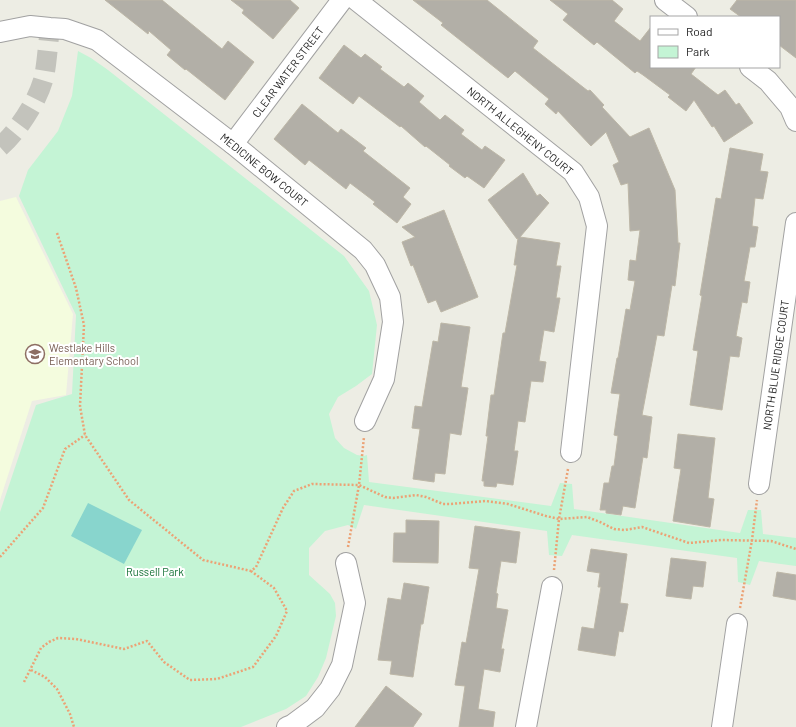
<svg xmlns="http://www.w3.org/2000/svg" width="796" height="727" viewBox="0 0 796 727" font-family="Barlow,sans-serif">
	<rect width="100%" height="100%" fill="#edede4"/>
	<polygon fill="#f4fcde" points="16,197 73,314 66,395 32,401 0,500 0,201"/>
	<polygon fill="#c4f4d5" points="78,51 91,58 108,70 344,256 369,291 377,325 372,374 356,386 338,397 329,414 335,438 344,448 357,455 364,456 367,455 369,482 551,506 560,483 572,484 574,509 740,533 748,510 761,510 763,534 796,538 796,566 759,561 750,585 738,582 737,558 572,535 562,556 549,555 547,531 364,505 356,529 348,525 325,531 309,548 309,575 330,594 335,603 336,616 326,658 318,677 306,696 286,709 241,727 0,727 0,512 36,405 72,394 76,315 19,196 28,170 58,131 72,96"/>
	<polygon fill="#88d5cd" points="88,503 142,530 124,564 71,536"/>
	<g fill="#b2afa7" stroke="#bdb7a7">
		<polygon points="105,0 162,0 222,49 228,41 254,62 225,100 186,69 185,70 167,55 171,50 149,31 148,34"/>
		<polygon points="231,0 290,0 299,8 273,39 242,13 244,10"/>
		<polygon points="413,0 487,0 538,41 533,48 588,91 590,90 604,105 602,107 630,137 649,128 675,190 678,243 680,243 675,286 672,285 664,336 657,335 642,415 652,417 647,458 643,457 635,508 623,506 621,515 606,513 606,510 600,510 604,483 609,483 612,466 614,466 618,436 614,435 620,394 611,393 617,358 618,358 626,309 630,310 635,281 628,280 630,260 636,261 640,230 630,231 628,183 621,185 613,165 619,162 606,132 591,146 558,111 556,114 545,104 549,99 515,71 508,78 441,25 443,23"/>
		<polygon points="550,0 612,0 623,9 614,21 640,41 651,27 651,67 696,67 691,74 718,95 725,90 736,105 739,103 753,123 724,142 714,126 712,127 694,100 686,111 668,97 670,95 643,75 637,71 635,73 597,42 594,45 563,20 568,14"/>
		<polygon points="737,0 796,0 796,58 779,45 779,17 741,17 730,9"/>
		<polygon points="344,45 361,58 365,54 382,67 380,69 404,87 408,83 424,96 419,102 440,120 445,115 464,130 461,134 482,150 485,146 505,160 484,188 467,176 465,178 449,166 450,165 426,146 425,147 401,126 400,127 359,96 353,104 319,78"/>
		<polygon points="302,104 338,133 341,129 366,148 363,151 410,188 403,197 411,204 397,223 373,204 375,202 350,183 346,189 309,160 305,165 274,139"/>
		<polygon points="730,148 763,154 760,171 768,172 763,199 755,198 752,226 758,227 755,247 750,247 744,281 750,282 747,303 742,302 736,336 742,338 739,357 730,356 722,410 690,405 698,351 693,350 702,296 700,295 716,198 721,199"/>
		<polygon points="523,173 537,196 540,194 549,203 520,237 560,243 556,266 561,266 556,298 560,298 554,332 544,330 539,361 546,362 543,382 531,381 525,422 518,421 514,451 518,451 513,485 497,483 496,487 484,486 484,481 482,481 488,436 486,436 491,395 494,395 503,333 505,333 517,265 514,265 518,238 517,239 488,200"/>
		<polygon points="444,210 478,297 441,312 436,300 428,303 413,265 411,266 402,242 415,237 402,227"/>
		<polygon points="441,323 470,327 461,387 468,388 461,435 450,433 445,474 435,473 434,482 413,479 420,429 412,428 415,406 422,407 433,341 438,342"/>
		<polygon points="678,434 715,438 708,498 714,499 710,527 673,521 681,469 674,468"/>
		<polygon points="406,520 439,521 438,563 393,562 394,533 406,533"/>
		<polygon points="475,526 520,532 516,563 501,561 496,593 498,594 496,608 508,610 501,649 504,649 500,672 484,669 478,709 495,712 493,727 459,727 465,686 455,685 462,642 466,643 479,569 469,568"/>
		<polygon points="591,549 627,554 620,603 628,604 623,632 619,631 615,656 578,650 582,627 594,629 601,587 598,587 600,573 587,571"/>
		<polygon points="671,558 706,562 703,587 693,586 691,599 666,596"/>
		<polygon points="777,572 796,575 796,600 773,596"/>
		<polygon points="404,583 429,587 423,624 421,624 413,677 390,674 392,661 378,660 388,598 401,600"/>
		<polygon points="386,686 422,714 413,727 355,727"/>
	</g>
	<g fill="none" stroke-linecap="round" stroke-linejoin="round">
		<path stroke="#c3c3bc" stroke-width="20" stroke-dasharray="20 10" stroke-linecap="butt" d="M0,147C18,131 38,101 44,77C47,62 48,43 50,28"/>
		<g stroke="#a1a1a1" stroke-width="22">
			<g id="minor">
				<polyline points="356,0 573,172 589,197 597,226 571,452"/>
				<polyline points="665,0 687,17"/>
				<polyline points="0,32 30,26 50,28 65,29 97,40 233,144 363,250 375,265 390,297 393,322 384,379 365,421"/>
				<polyline points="750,67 768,81 790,107 796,121"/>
				<polyline points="233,144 342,0"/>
				<polyline points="759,484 796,223"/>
				<polyline points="287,727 292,725 315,708 330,689 342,665 355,603 346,563"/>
				<polyline points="526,727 552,587"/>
				<polyline points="722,727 737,624"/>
			</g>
		</g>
		<g stroke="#eca275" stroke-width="2.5" stroke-dasharray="2 2" stroke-linecap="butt">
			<polyline points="57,233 76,288 84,325 80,406 85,435 129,500 203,560 251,571 256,567 283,508 294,491 312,484 359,485 385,497 393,498 416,495 426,497 443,504 450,504 486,501 508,504 546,516 559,519 587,517 600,522 614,529 625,530 642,527 689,543 722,540 771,541 796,549"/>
			<polyline points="348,547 359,485 364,437"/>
			<polyline points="0,557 43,508 65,449 85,435"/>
			<polyline points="554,570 559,519 568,469"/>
			<polyline points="740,608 752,540 757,500"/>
			<polyline points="31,670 45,677 57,689 70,714 74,727"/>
			<polyline points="24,682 41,648 49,642 58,638 76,639 124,649 147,641 164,662 190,680 217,679 253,667 276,636 287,611 274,588 251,571"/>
		</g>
		<use href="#minor" stroke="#fff" stroke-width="20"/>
	</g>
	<defs>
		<g id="school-ring" transform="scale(1)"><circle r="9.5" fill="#fff" stroke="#8d6e63" stroke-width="1.5"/><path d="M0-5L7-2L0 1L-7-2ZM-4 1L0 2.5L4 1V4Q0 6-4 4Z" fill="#8d6e63"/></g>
	</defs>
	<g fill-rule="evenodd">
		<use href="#school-ring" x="35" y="354"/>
	</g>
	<g text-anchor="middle" stroke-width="4" stroke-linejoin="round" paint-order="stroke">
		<g font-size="11" fill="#1d1d1d" stroke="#fff">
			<text transform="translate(288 72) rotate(-53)" y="4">CLEAR WATER STREET</text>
			<text transform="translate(520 131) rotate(39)" y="4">NORTH ALLEGHENY COURT</text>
			<text transform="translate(264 170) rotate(39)" y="4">MEDICINE BOW COURT</text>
			<text transform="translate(776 365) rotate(-82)" y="4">NORTH BLUE RIDGE COURT</text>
		</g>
		<g font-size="11" fill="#785e54" stroke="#fff" text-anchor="start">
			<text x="49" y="352">Westlake Hills<tspan x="49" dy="13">Elementary School</tspan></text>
		</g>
		<g font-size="11" fill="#157136" stroke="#fff">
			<text x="155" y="576">Russell Park</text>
		</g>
	</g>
	<rect x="650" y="16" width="130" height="52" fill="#ffffff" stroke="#a5a5a5"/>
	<rect x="658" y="29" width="20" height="6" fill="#ffffff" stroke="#a5a5a5"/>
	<text x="686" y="36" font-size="12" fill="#1d1d1d">Road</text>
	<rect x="658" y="46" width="20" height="12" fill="#c4f4d5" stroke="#a5a5a5"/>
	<text x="686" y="56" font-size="12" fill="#1d1d1d">Park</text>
</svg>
